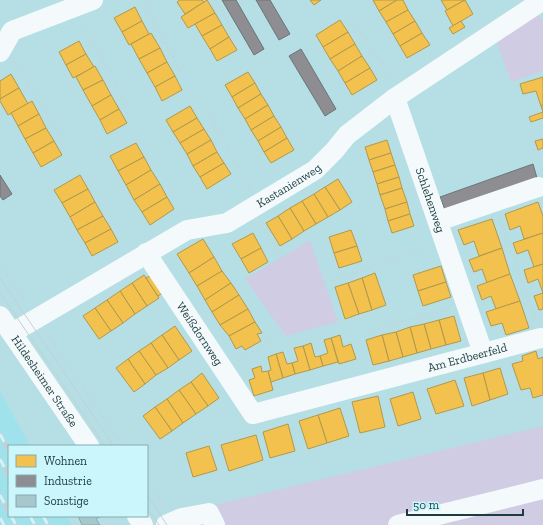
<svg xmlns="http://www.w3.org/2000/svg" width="543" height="525" viewBox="0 0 543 525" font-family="'Zilla Slab',serif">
	<rect width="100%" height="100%" fill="#b6dfe5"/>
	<polygon fill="#9fe2ec" points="0,391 30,446 9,446 9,516 67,516 72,525 0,525"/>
	<g fill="#d0cce4">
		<polygon points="537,15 543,20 543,71 511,82 496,40"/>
		<polygon points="310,240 338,322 286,336 245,279"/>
		<polygon points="543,426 543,525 180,525 173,515"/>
	</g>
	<g fill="#f2c14e" stroke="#b2994a">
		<polygon points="180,0 202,0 204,2 185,14 177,2"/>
		<polygon points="207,0 215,13 188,28 181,17"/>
		<polygon points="310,0 321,0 314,5"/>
		<polygon points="373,0 397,0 379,11"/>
		<polygon points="397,0 403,0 408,10 386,22 379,11"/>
		<polygon points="441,0 465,0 447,10"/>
		<polygon points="465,0 473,14 453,26 445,11"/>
		<polygon points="135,7 142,21 122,32 114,18"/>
		<polygon points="408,10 415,21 393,34 386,22"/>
		<polygon points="215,13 222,25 202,36 195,24"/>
		<polygon points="340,20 348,32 323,47 316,35"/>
		<polygon points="142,21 149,34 129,45 122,32"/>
		<polygon points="415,21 422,33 400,46 393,34"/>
		<polygon points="461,21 465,27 453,34 449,28"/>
		<polygon points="222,25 229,37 210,49 202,36"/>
		<polygon points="348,32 355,44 330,59 323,47"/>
		<polygon points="151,33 160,48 139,59 131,44"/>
		<polygon points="422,33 430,45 407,58 400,46"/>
		<polygon points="229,37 237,50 217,61 210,49"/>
		<polygon points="79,41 86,54 66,65 59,52"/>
		<polygon points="355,44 362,56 338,71 330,59"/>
		<polygon points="160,48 167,62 147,73 139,59"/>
		<polygon points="86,54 94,67 73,78 66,65"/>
		<polygon points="362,56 370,68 345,83 338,71"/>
		<polygon points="167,62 175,76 155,87 147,73"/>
		<polygon points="95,66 103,80 83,90 76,77"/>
		<polygon points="370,68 377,80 352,95 345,83"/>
		<polygon points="248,72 255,83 232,97 225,85"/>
		<polygon points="11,74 19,88 0,99 0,81"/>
		<polygon points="175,76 182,90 162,101 155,87"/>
		<polygon points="543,77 543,105 541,106 536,91 523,94 520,84"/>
		<polygon points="103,80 111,95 92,106 83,90"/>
		<polygon points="255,83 261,94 238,108 232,97"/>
		<polygon points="19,88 28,104 8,115 0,101 0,99"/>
		<polygon points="261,94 268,105 245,119 238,108"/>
		<polygon points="111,95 119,109 100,120 92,106"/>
		<polygon points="32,101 39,114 18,126 11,113"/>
		<polygon points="268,105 274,116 251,130 245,119"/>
		<polygon points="543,105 543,118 531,122 529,117 543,112 541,106"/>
		<polygon points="190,106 197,118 173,132 166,120"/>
		<polygon points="119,109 127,123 107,134 100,120"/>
		<polygon points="39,114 46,128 25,139 18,126"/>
		<polygon points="274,116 281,127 258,141 251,130"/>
		<polygon points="197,118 204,129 180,143 173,132"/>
		<polygon points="281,127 287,138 264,152 258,141"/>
		<polygon points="46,128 54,141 33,153 25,139"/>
		<polygon points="204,129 211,140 187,154 180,143"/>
		<polygon points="287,138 294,150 271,163 264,152"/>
		<polygon points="543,139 543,148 538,150 535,141"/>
		<polygon points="211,140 217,152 193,166 187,154"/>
		<polygon points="387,140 391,153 369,160 365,147"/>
		<polygon points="54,141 62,155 41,167 33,153"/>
		<polygon points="136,143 144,157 118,171 110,156"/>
		<polygon points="217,152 224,163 200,177 193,166"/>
		<polygon points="391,153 395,165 373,172 369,160"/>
		<polygon points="144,157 151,170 126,185 118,171"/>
		<polygon points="224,163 231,174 207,189 200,177"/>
		<polygon points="395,165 399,177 377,184 373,172"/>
		<polygon points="151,170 160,184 134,200 126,185"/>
		<polygon points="80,175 88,189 62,203 54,190"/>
		<polygon points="399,177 402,188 380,195 377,184"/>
		<polygon points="338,179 352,202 340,210 325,187"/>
		<polygon points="160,184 167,197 142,212 134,200"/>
		<polygon points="325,187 340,210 328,217 314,194"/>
		<polygon points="402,188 407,202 385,209 380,195"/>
		<polygon points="88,189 95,202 70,217 62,203"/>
		<polygon points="314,194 328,217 316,224 302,201"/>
		<polygon points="167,197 174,209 150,225 142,212"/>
		<polygon points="302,201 316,224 304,231 290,208"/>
		<polygon points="95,202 103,216 77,230 70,217"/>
		<polygon points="407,202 410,214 388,221 385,209"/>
		<polygon points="538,202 543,216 543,233 524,239 520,226 510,230 505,214"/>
		<polygon points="290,208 304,231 292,239 278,216"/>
		<polygon points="410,214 414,226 392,233 388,221"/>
		<polygon points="103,216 111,229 85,243 77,230"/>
		<polygon points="278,216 292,239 280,246 266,223"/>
		<polygon points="492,219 502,248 479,256 474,241 464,245 458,230"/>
		<polygon points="111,229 118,242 92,256 85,243"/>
		<polygon points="351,230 357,246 334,253 329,237"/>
		<polygon points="253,233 261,248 241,259 232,244"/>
		<polygon points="543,233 543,264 534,267 528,250 517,254 513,243"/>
		<polygon points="203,239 214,257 189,273 177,254"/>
		<polygon points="357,246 362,261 339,268 334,253"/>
		<polygon points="261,248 268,262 249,273 241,259"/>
		<polygon points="502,248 510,274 487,283 482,269 474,272 469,260"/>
		<polygon points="214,257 222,271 197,286 189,273"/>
		<polygon points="543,264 543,293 538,279 528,283 524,270"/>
		<polygon points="441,266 446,282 418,291 413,275"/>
		<polygon points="222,271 231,283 205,300 197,286"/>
		<polygon points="375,273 386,305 372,310 362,278"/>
		<polygon points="510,274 520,301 496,309 491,296 482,300 477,286"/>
		<polygon points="144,275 159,298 147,306 132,283"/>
		<polygon points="152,275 164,292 158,296 146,278"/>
		<polygon points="362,278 372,310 359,314 348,283"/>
		<polygon points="446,282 451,297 423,306 418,291"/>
		<polygon points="132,283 147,306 135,314 120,291"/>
		<polygon points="231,283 239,295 212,312 205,300"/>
		<polygon points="348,283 359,314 345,319 335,287"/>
		<polygon points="120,291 135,314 123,323 107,300"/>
		<polygon points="543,293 543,309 539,310 534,296"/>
		<polygon points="239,295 248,309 220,325 212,312"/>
		<polygon points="107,300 123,323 111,331 95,308"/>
		<polygon points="520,301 529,328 506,335 502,323 491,326 486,312"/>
		<polygon points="95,308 111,331 99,339 83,316"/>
		<polygon points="248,309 255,322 229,336 220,325"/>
		<polygon points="454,316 461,341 446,345 439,320"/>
		<polygon points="439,320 446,345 431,349 424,324"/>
		<polygon points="255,322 262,333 257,334 261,341 245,350 242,346 236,349 229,336"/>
		<polygon points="424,324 431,349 417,353 410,327"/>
		<polygon points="175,326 192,351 179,360 162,335"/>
		<polygon points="410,327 417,353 403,357 396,332"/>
		<polygon points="396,332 403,357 389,361 382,335"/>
		<polygon points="162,335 179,360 168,368 151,343"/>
		<polygon points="340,335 343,347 351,344 356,359 339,364 331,338"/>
		<polygon points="382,335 389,361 373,365 366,340"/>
		<polygon points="331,338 338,362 323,366 320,356 328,353 324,340"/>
		<polygon points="151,343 168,368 156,375 139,351"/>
		<polygon points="311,343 315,357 320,356 323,366 310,370 303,346"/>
		<polygon points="303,346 310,370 295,374 292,363 298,361 294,348"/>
		<polygon points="139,351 156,375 145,384 128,359"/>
		<polygon points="536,351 538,359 543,357 543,395 533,398 530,388 521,390 512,364 523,361 522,356"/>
		<polygon points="283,352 287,364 292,363 295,374 283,378 276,354"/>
		<polygon points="276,354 283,378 271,382 268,371 271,370 268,357"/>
		<polygon points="128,359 145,384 134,392 116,368"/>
		<polygon points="261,366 262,372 268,371 273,390 254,396 249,380 255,378 252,369"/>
		<polygon points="500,368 508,394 490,400 483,373"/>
		<polygon points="202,373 219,398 208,406 191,382"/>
		<polygon points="483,373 490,400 472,406 464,378"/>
		<polygon points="455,380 464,406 436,414 427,389"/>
		<polygon points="191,382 208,406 196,414 179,390"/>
		<polygon points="179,390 196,414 183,423 167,399"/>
		<polygon points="413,392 421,419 398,426 390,399"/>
		<polygon points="378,396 385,427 360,433 352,402"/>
		<polygon points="167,399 183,423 172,431 155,407"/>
		<polygon points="155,407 172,431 160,439 143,416"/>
		<polygon points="340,408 349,436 327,443 318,415"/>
		<polygon points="318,415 327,443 308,449 299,421"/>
		<polygon points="288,424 295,451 270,458 263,432"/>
		<polygon points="256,435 263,460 229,471 221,445"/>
		<polygon points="209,446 217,470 193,477 186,453"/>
	</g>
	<g fill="#8d8d92" stroke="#6b7579">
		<polygon points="222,0 236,0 264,49 254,55"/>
		<polygon points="256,0 270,0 290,34 279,40"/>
		<polygon points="301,49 336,109 325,116 289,56"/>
		<polygon points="533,164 537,178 445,210 440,197"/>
		<polygon points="0,175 12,194 3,200 0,196"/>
	</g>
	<polygon fill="#a6c7cb" stroke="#8babb0" points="78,516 101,516 96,519 100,525 82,525"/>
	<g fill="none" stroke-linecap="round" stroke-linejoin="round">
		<g stroke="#c5d2d4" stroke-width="2.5" stroke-dasharray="1 3" stroke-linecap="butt">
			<polyline points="143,0 182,74"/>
			<polyline points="216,0 235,34"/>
			<polyline points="82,22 128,107"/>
			<polyline points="354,23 393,79"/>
			<polyline points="14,61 64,141"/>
			<polyline points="205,108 251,189"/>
			<polyline points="500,217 536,322"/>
			<polyline points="0,265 27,304"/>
			<polyline points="315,286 428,248"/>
			<polyline points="367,332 449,308"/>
			<polyline points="47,333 123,446"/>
			<polyline points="239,361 281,333 297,304 309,296 315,286 305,272 295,270 285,262 260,223"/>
			<polyline points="147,481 165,508"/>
			<polyline points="539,525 543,507"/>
		</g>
		<g stroke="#f4fafb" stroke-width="20">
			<polyline points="0,52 12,31 93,0"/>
			<path id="s1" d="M395,98L483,353"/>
			<polyline points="438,221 538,187"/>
			<path id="s2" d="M146,253L253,414L541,338"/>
			<path id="s3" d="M0,316L89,446"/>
			<path id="s4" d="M12,333L187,230L227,223L315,170L334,151L347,135L395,98L543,0"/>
			<polyline points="137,516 143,525"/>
			<polyline points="166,525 182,518 209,513 215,525"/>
			<polyline points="398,525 543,489"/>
		</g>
		<g stroke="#c4d0d1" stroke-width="1">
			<polyline points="0,278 114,446"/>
			<polyline points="0,293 105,446"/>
			<polyline points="147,495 167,525"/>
			<polyline points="147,508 159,525"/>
		</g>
		<g stroke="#c4d0d1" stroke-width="4.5">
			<g id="rail">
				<polyline points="0,434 9,451"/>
				<polyline points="0,459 9,476"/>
				<polyline points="0,495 9,512"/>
				<polyline points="11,516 16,525"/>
				<polyline points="30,516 35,525"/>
				<polyline points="43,516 48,525"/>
				<polyline points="0,518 4,525"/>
			</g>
		</g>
		<use href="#rail" stroke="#caf6fc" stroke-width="3" stroke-dasharray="9" stroke-linecap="butt"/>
	</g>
	<g text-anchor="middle" stroke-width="4" stroke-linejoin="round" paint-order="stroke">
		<g font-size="12" fill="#1c3c40" stroke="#caf6fc">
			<text dy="4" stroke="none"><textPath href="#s4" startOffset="316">Kastanienweg</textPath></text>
			<text dy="4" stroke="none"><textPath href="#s1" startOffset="108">Schlehenweg</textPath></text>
			<text dy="4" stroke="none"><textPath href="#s2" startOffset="97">Weißdornweg</textPath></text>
			<text dy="4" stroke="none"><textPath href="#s2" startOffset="415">Am Erdbeerfeld</textPath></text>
			<text dy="4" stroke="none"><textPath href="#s3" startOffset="79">Hildesheimer Straße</textPath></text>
		</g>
	</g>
	<rect x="8" y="445" width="140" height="72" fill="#caf6fc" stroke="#84acb1"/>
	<rect x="16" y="455" width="20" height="12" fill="#f2c14e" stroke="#84acb1"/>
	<text x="44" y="465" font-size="12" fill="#1c3c40">Wohnen</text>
	<rect x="16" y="475" width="20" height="12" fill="#8d8d92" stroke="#84acb1"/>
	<text x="44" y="485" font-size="12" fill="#1c3c40">Industrie</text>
	<rect x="16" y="495" width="20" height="12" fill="#a6c7cb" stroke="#84acb1"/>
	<text x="44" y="505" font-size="12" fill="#1c3c40">Sonstige</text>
	<path d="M407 509v6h116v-6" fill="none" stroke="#1c3c40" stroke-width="2"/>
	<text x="413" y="509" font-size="12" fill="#1c3c40" stroke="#caf6fc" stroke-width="3" paint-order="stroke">50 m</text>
</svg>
